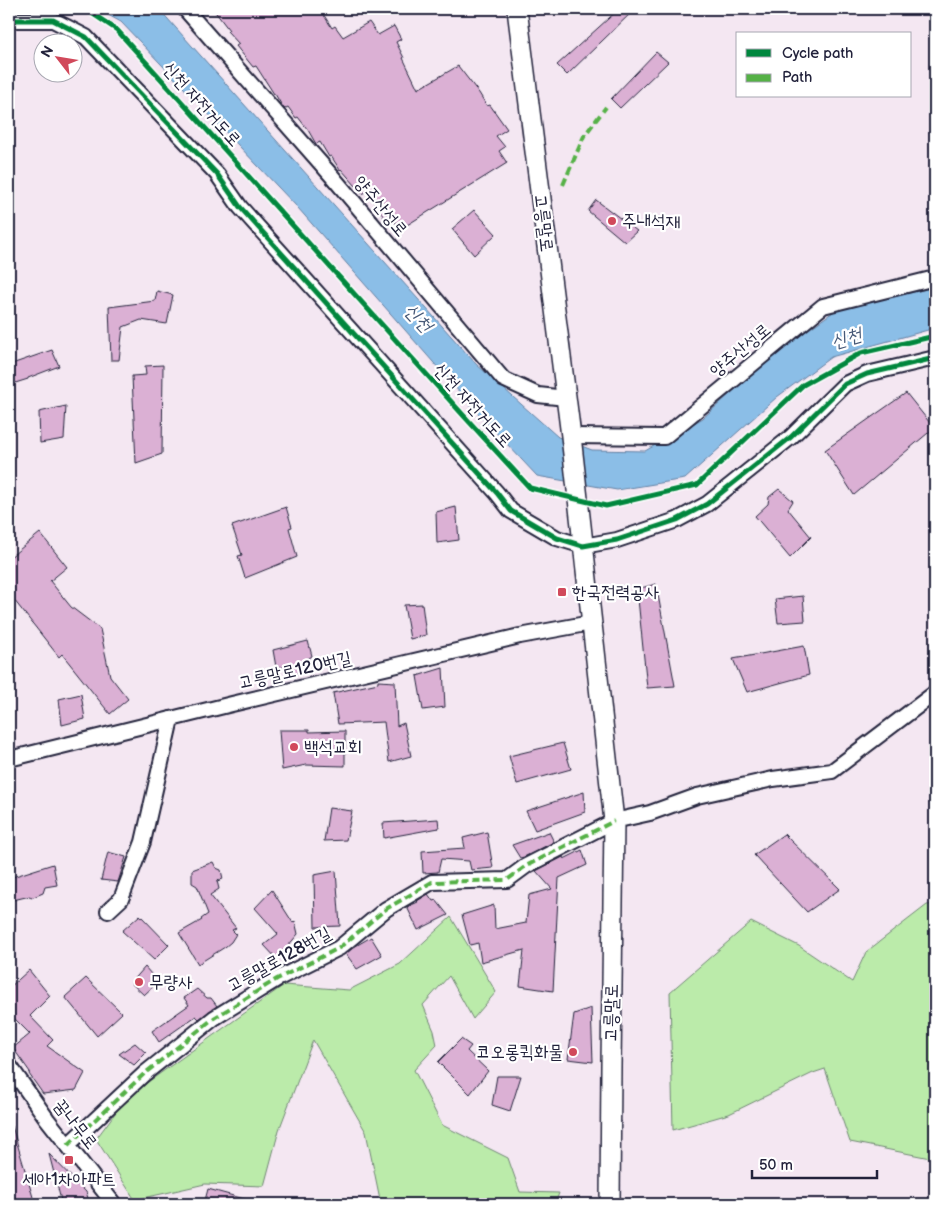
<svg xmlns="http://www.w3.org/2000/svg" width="944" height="1213" viewBox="0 0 944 1213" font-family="'Balsamiq Sans','Poor Story',sans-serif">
	<rect width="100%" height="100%" fill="#f4e7f2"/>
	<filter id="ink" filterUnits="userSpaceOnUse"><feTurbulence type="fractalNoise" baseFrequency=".02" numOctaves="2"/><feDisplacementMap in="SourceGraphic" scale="10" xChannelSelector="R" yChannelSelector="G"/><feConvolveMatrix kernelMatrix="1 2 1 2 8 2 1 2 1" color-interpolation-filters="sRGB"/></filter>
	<g filter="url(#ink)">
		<g fill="#bbebaa" stroke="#6e8672">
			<polygon points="935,904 935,1159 850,1142 825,1069 813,1073 729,1114 673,1130 670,992 751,922 799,946 852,982 866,952 927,905"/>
			<polygon points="451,917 496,992 473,1019 449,976 423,1005 434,1031 437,1045 414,1070 442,1125 508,1158 520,1192 559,1193 555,1204 381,1204 366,1132 313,1040 279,1130 264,1186 205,1184 135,1200 96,1139 127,1097 284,985 349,990 400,964"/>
		</g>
		<polygon fill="#8bbee7" stroke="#6180a2" points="97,9 159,9 476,364 558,437 592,450 645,451 703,418 782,348 836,310 935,287 935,328 831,357 777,397 685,479 617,490 537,476 476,411 298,208 121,22"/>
		<g fill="#dbb0d4" stroke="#22223b">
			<polygon points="213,9 320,9 332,28 335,26 343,37 369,22 378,35 394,26 401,39 396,42 404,58 403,58 418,89 458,66 479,93 487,106 490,105 507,129 496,136 505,147 499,151 507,163 399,230 392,215 385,219 367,191 363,194 341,169 340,170 331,156 329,157 320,142 316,144 308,130 298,117 296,118 288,107 284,109 275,94 274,94 256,66 253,67 236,46 239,44 227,31 229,30"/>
			<polygon points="619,9 635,9 567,75 557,65"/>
			<polygon points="656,52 668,62 620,108 611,99"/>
			<polygon points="596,200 637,231 625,242 588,211"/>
			<polygon points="474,210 496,234 474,255 452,229"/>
			<polygon points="157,291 173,295 167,324 141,320 123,327 119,360 111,360 109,307 155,301"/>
			<polygon points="52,350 59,366 28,378 28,379 9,385 9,365"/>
			<polygon points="163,365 162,454 136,463 132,376 146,375 145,366"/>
			<polygon points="906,393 934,428 854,495 825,450"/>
			<polygon points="66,406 64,439 40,443 39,412"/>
			<polygon points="779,489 793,501 788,509 811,537 790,558 755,516 768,504 769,497"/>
			<polygon points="286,507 292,527 289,528 297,557 245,578 238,556 242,555 232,526"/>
			<polygon points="456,507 459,540 437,543 436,512"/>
			<polygon points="40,533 67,567 50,581 71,607 100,629 110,676 128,699 110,714 62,654 59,657 14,600 9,604 9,558"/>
			<polygon points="656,584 675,686 647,688 637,589"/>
			<polygon points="803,596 805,621 778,623 775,599"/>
			<polygon points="422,604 426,635 410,639 404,605"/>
			<polygon points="308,641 312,656 306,660 307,672 287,675 283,667 276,667 273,650"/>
			<polygon points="804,646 809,675 747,692 733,659"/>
			<polygon points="443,668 445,707 423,710 417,676"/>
			<polygon points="378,681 395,682 397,726 404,723 411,756 389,762 384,722 338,724 333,693 378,683"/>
			<polygon points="81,694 85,719 62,725 59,699"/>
			<polygon points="279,730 309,730 309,732 345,731 345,766 306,765 282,770"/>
			<polygon points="563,743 571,769 517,784 509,756"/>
			<polygon points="584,792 585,812 535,830 526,811"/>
			<polygon points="329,808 352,811 346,840 324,841"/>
			<polygon points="438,819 439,828 384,838 383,823"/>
			<polygon points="487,832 493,868 471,870 469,861 441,859 438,872 423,873 422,851 465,848 463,838"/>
			<polygon points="549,832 554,842 524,857 520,858 512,845"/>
			<polygon points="784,834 840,889 807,912 754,855"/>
			<polygon points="582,850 587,865 559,878 553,991 520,986 524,950 481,962 478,943 470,945 462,915 494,905 495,929 526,923 529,895 552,889 536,871 563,857 564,859"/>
			<polygon points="108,852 126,857 118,882 101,880"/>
			<polygon points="213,862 216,868 221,870 223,879 217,881 219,889 210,895 236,928 232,930 236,934 231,942 225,947 198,964 179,933 202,920 201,919 208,914 197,886 192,883 192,870"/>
			<polygon points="53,864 57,885 45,887 43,893 31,898 30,896 9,901 9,878"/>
			<polygon points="336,871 340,926 315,927 314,875"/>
			<polygon points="272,890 293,923 295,921 298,934 277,959 264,945 278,934 255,908"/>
			<polygon points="428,894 433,901 436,900 448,915 418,930 407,907 418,902 417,901"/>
			<polygon points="140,915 169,945 154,960 122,931"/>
			<polygon points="371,937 382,955 357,969 346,954 354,947"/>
			<polygon points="145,967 158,982 144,995 131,983"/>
			<polygon points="29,970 50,996 30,1016 53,1040 47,1046 85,1073 76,1090 43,1094 29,1074 30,1072 13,1048 30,1034 9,1013 9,988"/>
			<polygon points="86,978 122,1013 97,1036 65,997"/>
			<polygon points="197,989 207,998 211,998 217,1006 199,1019 196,1016 159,1042 152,1031 189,1005 184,998"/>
			<polygon points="591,1008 593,1062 568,1059 574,1014"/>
			<polygon points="461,1039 471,1046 467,1051 488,1071 470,1094 438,1062"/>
			<polygon points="135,1043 146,1053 134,1065 119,1054"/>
			<polygon points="497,1076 521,1076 510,1111 492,1105"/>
			<polygon points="12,1126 35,1204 9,1204 9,1127"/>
			<polygon points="49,1154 86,1192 90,1204 62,1204"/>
			<polygon points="208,1189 248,1200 247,1204 204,1204"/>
		</g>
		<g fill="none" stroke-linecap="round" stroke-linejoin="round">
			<g stroke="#22223b" stroke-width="18">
				<g id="street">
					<polyline points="185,9 331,175 503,379 538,395 566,398"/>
					<polyline points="9,20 53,20 86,37 217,174 240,207 497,493 511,511 557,538 583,546 617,540 677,520 707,504 791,437 845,384 867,374 935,358"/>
					<polyline points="571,436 664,437 823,306 935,278"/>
					<polyline points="9,759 232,704 520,636 591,623"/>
					<polyline points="108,911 121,899 143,842 171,719"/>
					<polyline points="9,1065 47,1119 114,1204"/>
					<polyline points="68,1145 144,1074 214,1018 277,979 339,948 386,909 432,882 507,880 526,866 614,821 650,813 697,796 773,779 832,771 935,693"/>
				</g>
			</g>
			<g stroke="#22223b" stroke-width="22">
				<polyline id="secondary" points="517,9 571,436 614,821 611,1067 610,1204"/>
			</g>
			<use href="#street" stroke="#fff" stroke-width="14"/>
			<use href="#secondary" stroke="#fff" stroke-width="19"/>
			<g stroke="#55b146" stroke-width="4" stroke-dasharray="8 4" stroke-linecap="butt">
				<polyline points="563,185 584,136 606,107"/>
				<polyline points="68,1145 144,1074 214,1018 277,979 339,948 386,909 432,882 507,880 526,866 614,821"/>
			</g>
			<g stroke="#fff" stroke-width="8">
				<g id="cycleway">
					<polyline points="82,9 90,12 117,30 464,416 530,488 606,506 697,485 803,385 861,353 935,336"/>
					<polyline points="9,20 53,20 86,37 217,174 240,207 497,493 511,511 557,538 583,546 617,540 677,520 707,504 791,437 845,384 867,374 935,358"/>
				</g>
			</g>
			<use href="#cycleway" stroke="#00873e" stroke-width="5"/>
		</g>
	</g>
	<g fill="#d1495b" stroke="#fff" stroke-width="2">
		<circle cx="612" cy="221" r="5"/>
		<rect x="557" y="587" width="10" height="10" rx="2.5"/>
		<circle cx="294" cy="747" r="5"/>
		<circle cx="139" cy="982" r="5"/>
		<circle cx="573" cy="1052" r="5"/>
		<rect x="64" y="1155" width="10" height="10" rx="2.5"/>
	</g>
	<g text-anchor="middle" stroke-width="4.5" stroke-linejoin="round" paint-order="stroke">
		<g font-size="18" fill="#22223b" stroke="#fff">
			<text transform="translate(202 104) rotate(48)" y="6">신천 자전거도로</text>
			<text transform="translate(381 206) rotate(50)" y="6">양주산성로</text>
			<text transform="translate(544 223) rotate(83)" y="6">고릉말로</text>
			<text transform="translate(740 350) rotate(-40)" y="6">양주산성로</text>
			<text transform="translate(473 405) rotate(48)" y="6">신천 자전거도로</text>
			<text transform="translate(295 670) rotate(-13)" y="6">고릉말로120번길</text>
			<text transform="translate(279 959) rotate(-29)" y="6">고릉말로128번길</text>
			<text transform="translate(611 1013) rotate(-89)" y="6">고릉말로</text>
			<text transform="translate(76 1124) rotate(52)" y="6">꿈나무로</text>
		</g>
		<g font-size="18" fill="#22223b" stroke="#fff" text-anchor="start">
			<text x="622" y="227">주내석재</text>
			<text x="572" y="598">한국전력공사</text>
			<text x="304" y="753">백석교회</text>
			<text x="149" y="988">무량사</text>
			<text x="563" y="1058" text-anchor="end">코오롱퀵화물</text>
			<text x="69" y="1185" text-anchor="middle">세아1차아파트</text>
		</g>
		<g font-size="19" font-style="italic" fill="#475977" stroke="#fff">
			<text transform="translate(419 317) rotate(47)" y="7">신천</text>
			<text transform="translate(846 337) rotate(-16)" y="7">신천</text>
		</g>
	</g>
	<rect width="944" height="1213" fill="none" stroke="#fff" stroke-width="30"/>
	<rect x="15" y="15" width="914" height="1183" fill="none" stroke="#22223b" stroke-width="2" filter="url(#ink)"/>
	<rect x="736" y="32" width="175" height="65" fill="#ffffff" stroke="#a7a7b1"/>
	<rect x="746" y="49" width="25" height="8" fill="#00873e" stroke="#a7a7b1"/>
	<text x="782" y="58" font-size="15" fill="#22223b">Cycle path</text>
	<rect x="746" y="74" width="25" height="8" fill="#55b146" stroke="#a7a7b1"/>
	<text x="782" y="82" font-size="15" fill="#22223b">Path</text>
	<g transform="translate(58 58) rotate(301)"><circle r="24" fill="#ffffff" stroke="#a7a7b1"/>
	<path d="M0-4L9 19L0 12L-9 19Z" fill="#d1495b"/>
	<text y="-8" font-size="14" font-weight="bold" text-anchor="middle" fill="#22223b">N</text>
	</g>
	<path d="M752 1170v8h125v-8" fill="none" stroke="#22223b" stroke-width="2.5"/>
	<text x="759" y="1170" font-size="15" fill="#22223b" stroke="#ffffff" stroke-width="4" paint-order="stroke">50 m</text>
</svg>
